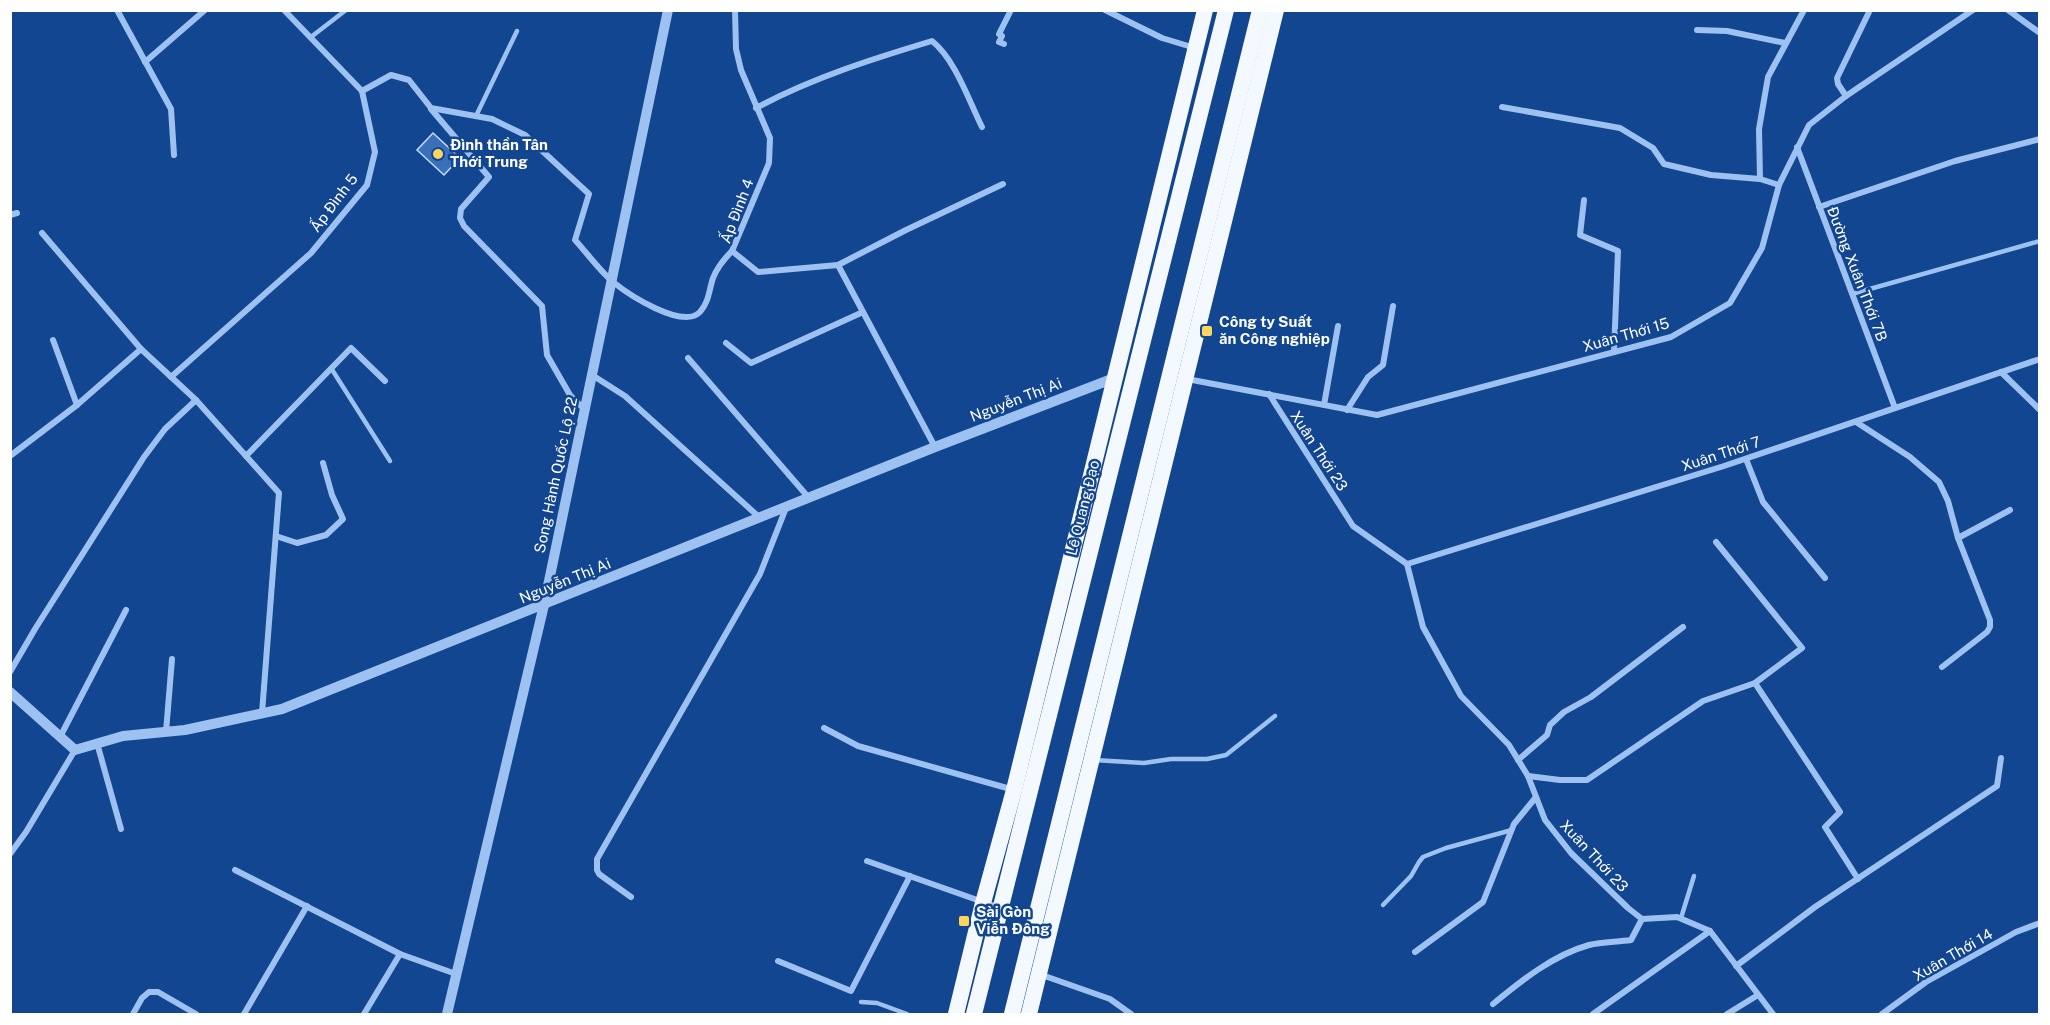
<svg xmlns="http://www.w3.org/2000/svg" width="2050" height="1025" viewBox="0 0 2050 1025" font-family="'Public Sans',sans-serif">
	<rect width="100%" height="100%" fill="#124691"/>
	<polygon fill="#3a70b9" stroke="#c4ddfd" stroke-width="1.5" points="433,133 460,158 444,175 417,150"/>
	<g fill="none" stroke-linecap="round" stroke-linejoin="round">
		<g stroke="#9dc2f2" stroke-width="4.5">
			<polyline points="311,37 346,10"/>
			<polyline points="476,116 517,31"/>
			<polyline points="1852,294 2040,241"/>
			<polyline points="331,368 390,461"/>
			<polyline points="1094,760 1144,763 1171,759 1207,759 1226,755 1275,716"/>
			<polyline points="1383,905 1411,876 1419,862 1423,857 1446,848 1512,830"/>
			<polyline points="1681,918 1694,876"/>
			<polyline points="861,1002 877,1003 907,1014"/>
		</g>
		<g stroke="#9dc2f2" stroke-width="6">
			<polyline points="117,10 171,109 174,155"/>
			<polyline points="735,10 736,49 741,70 770,138 769,163 732,251 758,272 838,265 935,447"/>
			<polyline points="1105,10 1162,38 1195,48"/>
			<polyline points="2008,10 2040,33"/>
			<polyline points="1697,30 1727,31 1785,43"/>
			<polyline points="1004,44 999,42 1002,36 999,34 1011,10"/>
			<polyline points="145,62 205,10"/>
			<path d="M362,91L391,75L409,80L431,108L492,119L525,135L589,194L575,240C587,253 599,270 613,282C628,294 682,330 700,312C709,302 709,290 713,278C717,268 724,259 732,251"/>
			<polyline points="1846,96 1838,84 1837,78 1870,10"/>
			<polyline points="1502,107 1620,128 1653,148 1664,164 1711,175 1760,179 1779,185"/>
			<path d="M756,108C812,78 872,59 932,41C955,59 969,101 982,127"/>
			<polyline points="431,109 489,177 461,209 460,218 464,226 542,306 547,355 570,395 585,410"/>
			<polyline points="1797,147 1895,408"/>
			<polyline points="1760,179 1759,129 1768,77 1804,10"/>
			<polyline points="1584,200 1580,235 1618,251 1614,352"/>
			<polyline points="1819,207 1955,161 2040,139"/>
			<polyline points="10,215 17,213"/>
			<polyline points="838,265 906,230 1003,184"/>
			<polyline points="53,340 77,405"/>
			<polyline points="726,343 751,363 863,312"/>
			<polyline points="141,349 196,400 279,493 262,713"/>
			<polyline points="688,358 809,498"/>
			<polyline points="2001,372 2040,410"/>
			<polyline points="592,375 625,396 759,517"/>
			<polyline points="171,377 311,253 367,185 375,152 362,91 284,10"/>
			<polyline points="1187,379 1377,415 1671,337 1730,303 1762,248 1779,185 1809,125 1846,96 1973,10"/>
			<polyline points="1269,394 1353,526 1407,564 1423,627 1461,696 1509,745 1528,776 1545,820 1571,853 1628,908 1642,919 1677,917 1710,931 1773,1014"/>
			<polyline points="1324,405 1338,326"/>
			<polyline points="1347,410 1368,377 1383,365 1393,306"/>
			<polyline points="1856,422 1910,457 1939,482 1948,501 1958,538 1990,620 1990,627 1987,632 1942,667"/>
			<polyline points="10,456 77,405 141,349 42,233"/>
			<polyline points="246,456 351,348 385,381"/>
			<polyline points="1746,459 1763,502 1825,578"/>
			<polyline points="276,536 297,543 326,535 343,519 332,495 323,463"/>
			<polyline points="1958,538 2010,510"/>
			<polyline points="1716,542 1802,648 1755,683 1840,812 1825,827 1858,879"/>
			<polyline points="1407,564 1724,466 2040,359"/>
			<polyline points="10,672 35,629 144,457 165,429 196,400"/>
			<polyline points="824,728 858,746 1014,790"/>
			<polyline points="166,732 172,659"/>
			<polyline points="60,737 126,610"/>
			<polyline points="97,743 121,829"/>
			<polyline points="1518,760 1547,735 1550,725 1564,712 1591,697 1683,627"/>
			<polyline points="1528,776 1560,780 1587,780 1703,701 1755,683"/>
			<polyline points="10,854 26,832 75,750"/>
			<polyline points="867,861 1000,908"/>
			<polyline points="235,870 400,954 456,974"/>
			<polyline points="631,897 599,874 597,870 597,859 760,574 786,508"/>
			<polyline points="1415,952 1483,902 1514,824 1536,797"/>
			<polyline points="778,961 851,991 910,876"/>
			<polyline points="1736,966 1815,907 1997,786 2001,758"/>
			<polyline points="1039,974 1110,999 1131,1014"/>
			<path d="M1493,1004C1521,981 1553,955 1589,945C1602,942 1618,942 1631,940L1642,919"/>
			<polyline points="133,1014 142,998 149,992 158,992 196,1014"/>
			<polyline points="244,1014 307,906"/>
			<polyline points="364,1014 400,954"/>
			<polyline points="1593,1014 1710,931"/>
			<polyline points="1727,1014 1758,995"/>
			<polyline points="1882,1014 1926,982 2016,932 2040,923"/>
		</g>
		<g stroke="#9dc2f2" stroke-width="10">
			<polyline points="10,692 75,750 123,736 185,730 282,709 935,447 1117,377"/>
			<polyline points="447,1014 544,605 668,10"/>
		</g>
		<g stroke="#f4f8ff" stroke-width="16">
			<polyline points="956,1014 983,903 1014,790 1205,10"/>
			<polyline points="974,1014 1226,10"/>
			<polyline points="1012,1014 1260,10"/>
			<polyline points="1029,1014 1276,10"/>
		</g>
	</g>
	<g fill="#ffd45e" stroke="#124691" stroke-width="2">
		<circle cx="438" cy="154" r="6"/>
		<rect x="1201" y="325" width="12" height="12" rx="3"/>
		<rect x="958" y="915" width="12" height="12" rx="3"/>
	</g>
	<g text-anchor="middle" stroke-width="5" stroke-linejoin="round" paint-order="stroke">
		<g font-size="15" font-weight="bold" fill="#fff" stroke="#124691" text-anchor="start">
			<text x="450" y="150">Đình thần Tân<tspan x="450" dy="17">Thới Trung</tspan></text>
			<text x="1219" y="327">Công ty Suất<tspan x="1219" dy="17">ăn Công nghiệp</tspan></text>
			<text x="976" y="917">Sài Gòn<tspan x="976" dy="17">Viễn Đông</tspan></text>
		</g>
		<g font-size="15" fill="#fff" stroke="#124691">
			<text transform="translate(334 203) rotate(-53)" y="5">Ấp Đình 5</text>
			<text transform="translate(737 211) rotate(-69)" y="5">Ấp Đình 4</text>
			<text transform="translate(1857 274) rotate(69)" y="5">Đường Xuân Thới 7B</text>
			<text transform="translate(1626 335) rotate(-16)" y="5">Xuân Thới 15</text>
			<text transform="translate(1016 400) rotate(-21)" y="5">Nguyễn Thị Ai</text>
			<text transform="translate(1319 451) rotate(57)" y="5">Xuân Thới 23</text>
			<text transform="translate(1721 454) rotate(-18)" y="5">Xuân Thới 7</text>
			<text transform="translate(556 475) rotate(-78)" y="5">Song Hành Quốc Lộ 22</text>
			<text transform="translate(1083 508) rotate(-76)" y="5">Lê Quang Đạo</text>
			<text transform="translate(565 581) rotate(-22)" y="5">Nguyễn Thị Ai</text>
			<text transform="translate(1594 856) rotate(47)" y="5">Xuân Thới 23</text>
			<text transform="translate(1953 955) rotate(-30)" y="5">Xuân Thới 14</text>
		</g>
	</g>
	<rect width="2050" height="1025" fill="none" stroke="#ffffff" stroke-width="24"/>
</svg>
